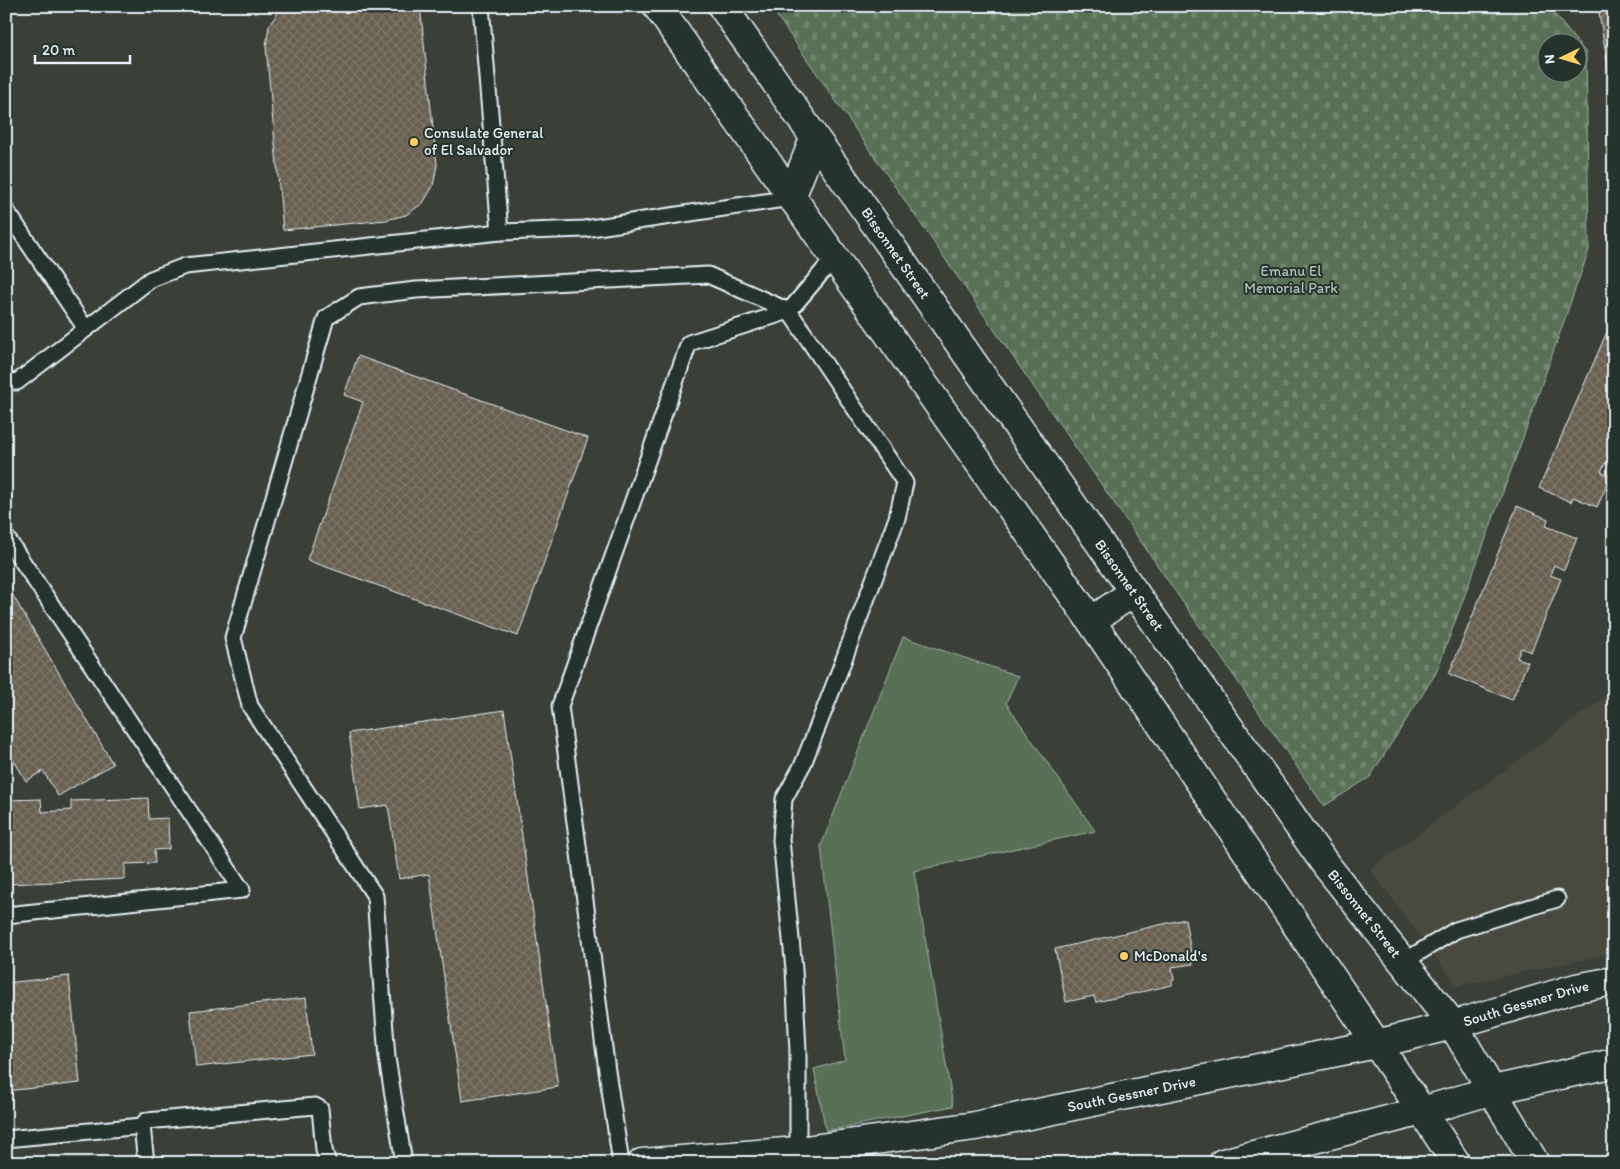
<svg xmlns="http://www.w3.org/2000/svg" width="1620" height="1169" viewBox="0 0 1620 1169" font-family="Itim,sans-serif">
	<defs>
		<pattern id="cemetery-stones" width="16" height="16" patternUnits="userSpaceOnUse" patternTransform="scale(1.25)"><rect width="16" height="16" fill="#597156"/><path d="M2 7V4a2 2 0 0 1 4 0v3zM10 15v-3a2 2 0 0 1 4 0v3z" fill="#71866f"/></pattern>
		<pattern id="building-cross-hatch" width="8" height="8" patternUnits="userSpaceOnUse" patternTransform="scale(1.25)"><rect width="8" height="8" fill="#675e50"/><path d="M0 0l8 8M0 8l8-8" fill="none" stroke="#7d766a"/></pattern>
	</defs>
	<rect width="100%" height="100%" fill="#3a4038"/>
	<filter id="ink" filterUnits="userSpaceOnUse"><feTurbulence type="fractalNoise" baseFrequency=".02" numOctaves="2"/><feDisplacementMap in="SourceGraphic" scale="10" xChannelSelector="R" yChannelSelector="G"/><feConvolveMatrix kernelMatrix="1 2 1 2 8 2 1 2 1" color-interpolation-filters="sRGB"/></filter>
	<g filter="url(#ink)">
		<polygon fill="#48493f" points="1614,690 1614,953 1457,986 1370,869"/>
		<polygon fill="#597156" stroke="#a0b1a7" points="903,637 1018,676 1006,703 1095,831 914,871 953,1106 826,1131 814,1069 845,1060 821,846"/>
		<polygon fill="url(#cemetery-stones)" stroke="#a0b1a7" points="770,6 1548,6 1577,42 1548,42 1548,72 1578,72 1578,43 1586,53 1589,250 1520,446 1436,673 1370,777 1324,806"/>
		<g fill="url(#building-cross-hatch)" stroke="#e8f1f8">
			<polygon points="282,6 420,6 437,165 433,186 423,203 406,215 386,220 283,230 266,46 269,26"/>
			<polygon points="1598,6 1614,6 1614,103"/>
			<polygon points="1610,325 1614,327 1614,467 1605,463 1601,472 1611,476 1597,507 1573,497 1571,502 1539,488"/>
			<polygon points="358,356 588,438 518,636 307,560 363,402 344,395"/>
			<polygon points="1517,506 1548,519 1546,526 1577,538 1564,570 1554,565 1550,575 1561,579 1531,652 1521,648 1517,658 1528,662 1512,700 1449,674"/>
			<polygon points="6,584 113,764 58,796 43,771 26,781 6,747"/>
			<polygon points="504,710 558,1087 462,1101 429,874 399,879 388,805 360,809 349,733"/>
			<polygon points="148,798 149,819 168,818 169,849 154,850 155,863 125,864 125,879 6,884 6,800 41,799 42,812 71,810 71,801"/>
			<polygon points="1185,919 1193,964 1172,967 1174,980 1172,981 1172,985 1096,1002 1094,996 1066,1002 1055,949"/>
			<polygon points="69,976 80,1083 6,1091 6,983"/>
			<polygon points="306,998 312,1054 196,1067 190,1011"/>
		</g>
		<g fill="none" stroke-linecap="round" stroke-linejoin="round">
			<g stroke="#e8f1f8" stroke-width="19">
				<g id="lane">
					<polyline points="481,6 500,232"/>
					<polyline points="6,210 86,329"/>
					<polyline points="6,380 7,381 17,382 151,279 185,266 500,232 584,229 791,198"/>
					<polyline points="6,537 242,890 6,915"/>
					<polyline points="1403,962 1456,930 1557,899"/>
					<polyline points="6,1139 142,1126"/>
					<polyline points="146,1163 142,1126 146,1121 315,1106 320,1109 324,1150 328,1163"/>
					<polyline points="404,1163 387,1058 375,896 250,706 233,638 326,318 359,297 416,290 708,275 789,311 905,483 897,518 836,680 803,764 784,799 781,840 794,969 798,1052 798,1151"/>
					<polyline points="621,1163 607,1071 560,706 689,343 789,311 834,258"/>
				</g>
			</g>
			<g stroke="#e8f1f8" stroke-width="31">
				<g id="secondary">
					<polyline points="657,6 1091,621 1422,1111 1456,1163"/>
					<path id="s1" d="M722,6L1326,865L1453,1025L1535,1163"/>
					<polyline points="791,198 814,139"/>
					<polyline points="1091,621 1134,592"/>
					<path id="s2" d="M642,1163L798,1151L975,1126L1376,1044L1453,1025L1576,988L1614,981"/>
					<polyline points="1223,1163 1422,1111 1493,1090 1614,1063"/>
				</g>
			</g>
			<use href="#lane" stroke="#26332d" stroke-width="15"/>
			<use href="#secondary" stroke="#26332d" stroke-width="28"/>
		</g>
	</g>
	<g fill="#ffd166" stroke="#26332d" stroke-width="2">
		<circle cx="414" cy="142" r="5"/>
		<circle cx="1124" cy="956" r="5"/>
	</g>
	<g text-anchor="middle" stroke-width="4" stroke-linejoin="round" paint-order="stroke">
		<g font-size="15" fill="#e8f1f8" stroke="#26332d" text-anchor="start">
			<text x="424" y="138">Consulate General<tspan x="424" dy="17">of El Salvador</tspan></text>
			<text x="1134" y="961">McDonald's</text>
		</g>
		<g font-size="15" fill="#e8f1f8" stroke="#26332d">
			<text dy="5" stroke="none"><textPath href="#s1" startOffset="302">Bissonnet Street</textPath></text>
			<text dy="5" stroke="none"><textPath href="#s1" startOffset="708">Bissonnet Street</textPath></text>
			<text dy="5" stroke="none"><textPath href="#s1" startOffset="1112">Bissonnet Street</textPath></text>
			<text dy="5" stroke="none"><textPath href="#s2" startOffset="900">South Gessner Drive</textPath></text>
			<text dy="5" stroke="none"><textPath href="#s2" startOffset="495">South Gessner Drive</textPath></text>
		</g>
		<g font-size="15" fill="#afbeb7" stroke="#26332d">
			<text x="1291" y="276">Emanu El<tspan x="1291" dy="17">Memorial Park</tspan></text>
		</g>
	</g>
	<rect width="1620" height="1169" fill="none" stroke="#26332d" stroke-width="25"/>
	<rect x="12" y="12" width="1595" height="1144" fill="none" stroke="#e8f1f8" stroke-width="2" filter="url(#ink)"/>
	<g transform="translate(1562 58) rotate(265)"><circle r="24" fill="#26332d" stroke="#747f7e"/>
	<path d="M0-4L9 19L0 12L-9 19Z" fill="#ffd166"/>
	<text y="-8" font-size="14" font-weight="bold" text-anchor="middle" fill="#e8f1f8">N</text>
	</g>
	<path d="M35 55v8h95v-8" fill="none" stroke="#e8f1f8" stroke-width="2.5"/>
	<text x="42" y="55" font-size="15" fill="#e8f1f8" stroke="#26332d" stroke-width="4" paint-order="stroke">20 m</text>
</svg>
